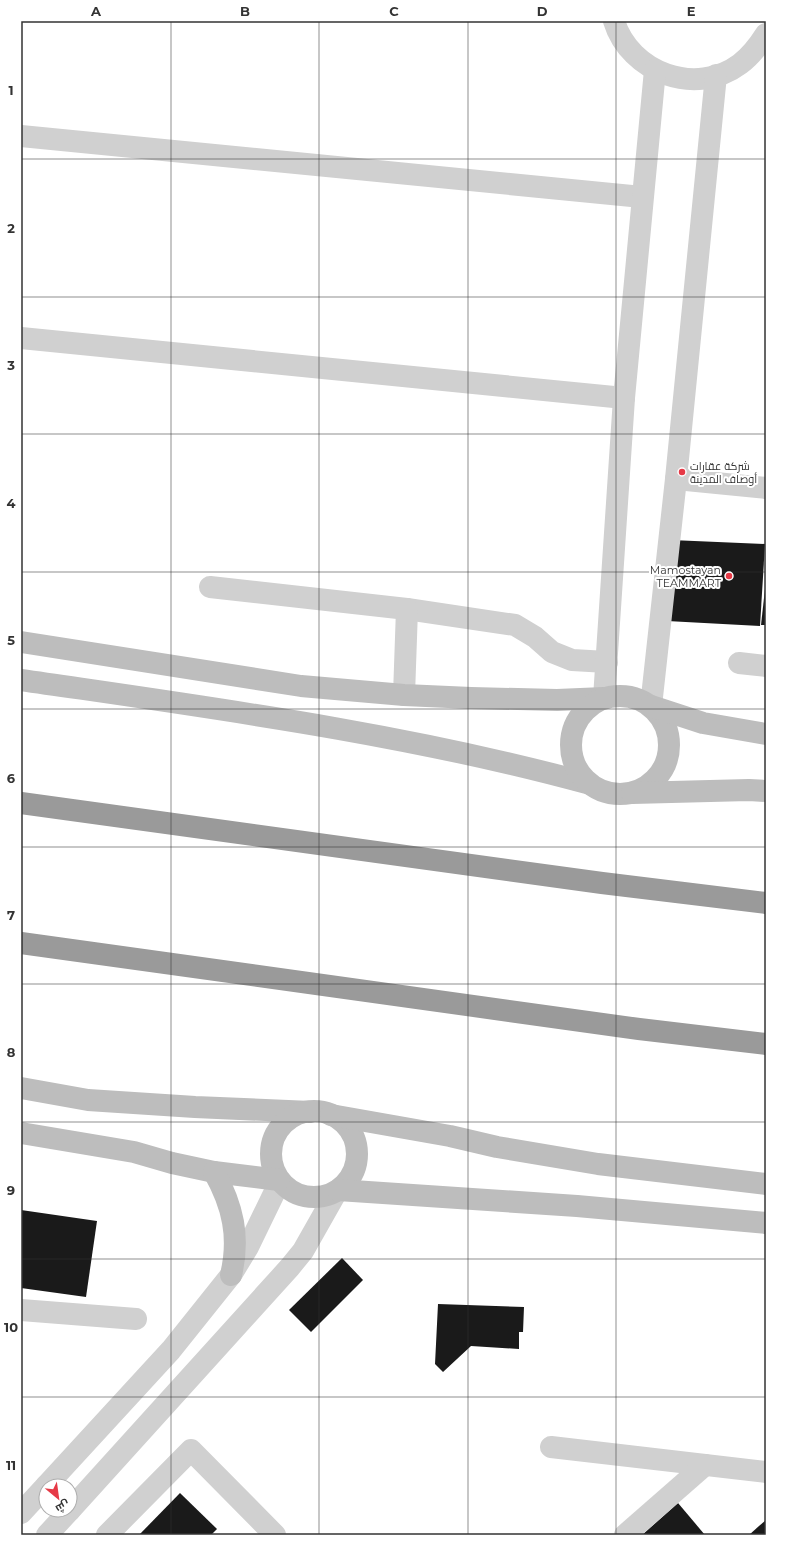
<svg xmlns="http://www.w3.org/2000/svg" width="787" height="1556" viewBox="0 0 787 1556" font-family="Montserrat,Cairo,sans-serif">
	<rect width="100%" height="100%" fill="#fff"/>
	<g fill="#1a1a1a">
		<polygon points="671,540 765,544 760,626 667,621"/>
		<polygon points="765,589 766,589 766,625 761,625"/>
		<polygon points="21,1210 97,1221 86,1297 21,1288"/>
		<polygon points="342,1258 363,1280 311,1332 289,1310"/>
		<polygon points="438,1304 524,1307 523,1332 519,1332 519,1349 471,1346 443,1372 435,1364"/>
		<polygon points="180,1493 217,1529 211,1535 139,1535"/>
		<polygon points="678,1503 705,1535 642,1535"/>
		<polygon points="766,1520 766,1535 749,1535 759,1526"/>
	</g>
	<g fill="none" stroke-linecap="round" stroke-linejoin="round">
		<g stroke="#d0d0d0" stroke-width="22">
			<path d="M614,21C630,73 696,97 740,64C751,56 759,45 766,34"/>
			<polyline points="21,136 642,197"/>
			<polyline points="21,338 624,398"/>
			<polyline points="676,479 766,488"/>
			<polyline points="210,587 407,609 515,625 535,637 552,652 572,660 607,662"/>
			<polyline points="739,663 766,666"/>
			<polyline points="404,695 407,609"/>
			<polyline points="604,698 624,398 655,70"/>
			<polyline points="651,706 676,479 716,75"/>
			<polyline points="21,1310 136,1319"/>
			<polyline points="551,1447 766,1472"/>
			<polyline points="46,1486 171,1350 231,1275 248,1247 280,1181"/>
			<polyline points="70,1510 290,1267 303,1251 337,1191"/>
			<polyline points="21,1513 46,1486"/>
			<polyline points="47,1535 70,1510"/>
			<polyline points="107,1535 191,1450 275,1535"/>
			<polyline points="625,1535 705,1465"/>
		</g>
		<g stroke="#bdbdbd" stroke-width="22">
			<polyline points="21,642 301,686 404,695 471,698 557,700 604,698"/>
			<path d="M21,680C212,708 404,733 590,784"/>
			<circle cx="620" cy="745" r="49"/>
			<polyline points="651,706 703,723 766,734"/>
			<polyline points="632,793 749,790 766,791"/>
			<polyline points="21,1088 88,1100 195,1107 311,1112"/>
			<circle cx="314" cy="1154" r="43"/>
			<polyline points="331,1115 450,1136 497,1147 598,1164 766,1184"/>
			<polyline points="21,1133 134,1152 172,1163 214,1172 279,1180"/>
			<path d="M214,1172C233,1206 240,1237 231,1275"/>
			<polyline points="338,1190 577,1206 766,1223"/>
		</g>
		<g stroke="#9a9a9a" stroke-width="22">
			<polyline points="21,803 602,883 766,903"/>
			<polyline points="21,943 639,1029 766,1044"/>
		</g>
	</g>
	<path fill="none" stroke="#333" stroke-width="1" stroke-opacity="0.55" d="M171,21V1535M319,21V1535M468,21V1535M616,21V1535M21,159H766M21,297H766M21,434H766M21,572H766M21,709H766M21,847H766M21,984H766M21,1122H766M21,1259H766M21,1397H766"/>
	<g fill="#e63946" stroke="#fff" stroke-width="1.5">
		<circle cx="682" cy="472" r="4"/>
		<circle cx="729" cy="576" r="4"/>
	</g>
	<g text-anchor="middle" stroke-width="4" stroke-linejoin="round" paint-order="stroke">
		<g font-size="11" fill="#333" stroke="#fff" text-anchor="start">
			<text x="690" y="470">شركة عقارات<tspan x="690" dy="13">أوصاف المدينة</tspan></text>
			<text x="721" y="574" text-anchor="end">Mamostayan<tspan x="721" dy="13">TEAMMART</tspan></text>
		</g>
	</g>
	<rect width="787" height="1556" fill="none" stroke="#ffffff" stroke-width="44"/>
	<g transform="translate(58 1498) rotate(151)"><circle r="19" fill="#ffffff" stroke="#adadad"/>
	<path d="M0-3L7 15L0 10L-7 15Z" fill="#e63946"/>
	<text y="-6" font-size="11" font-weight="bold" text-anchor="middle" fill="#333333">ش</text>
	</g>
	<rect x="22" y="22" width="743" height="1512" fill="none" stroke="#333" stroke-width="1.5"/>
	<g font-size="13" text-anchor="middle" font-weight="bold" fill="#333">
		<text x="96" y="16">A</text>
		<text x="245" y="16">B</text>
		<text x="394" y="16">C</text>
		<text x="542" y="16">D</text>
		<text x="691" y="16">E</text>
		<text x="11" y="95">1</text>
		<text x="11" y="233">2</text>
		<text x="11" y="370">3</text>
		<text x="11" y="508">4</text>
		<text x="11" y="645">5</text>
		<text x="11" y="783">6</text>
		<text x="11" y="920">7</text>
		<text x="11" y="1057">8</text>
		<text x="11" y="1195">9</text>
		<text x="11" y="1332">10</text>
		<text x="11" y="1470">11</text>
	</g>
</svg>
